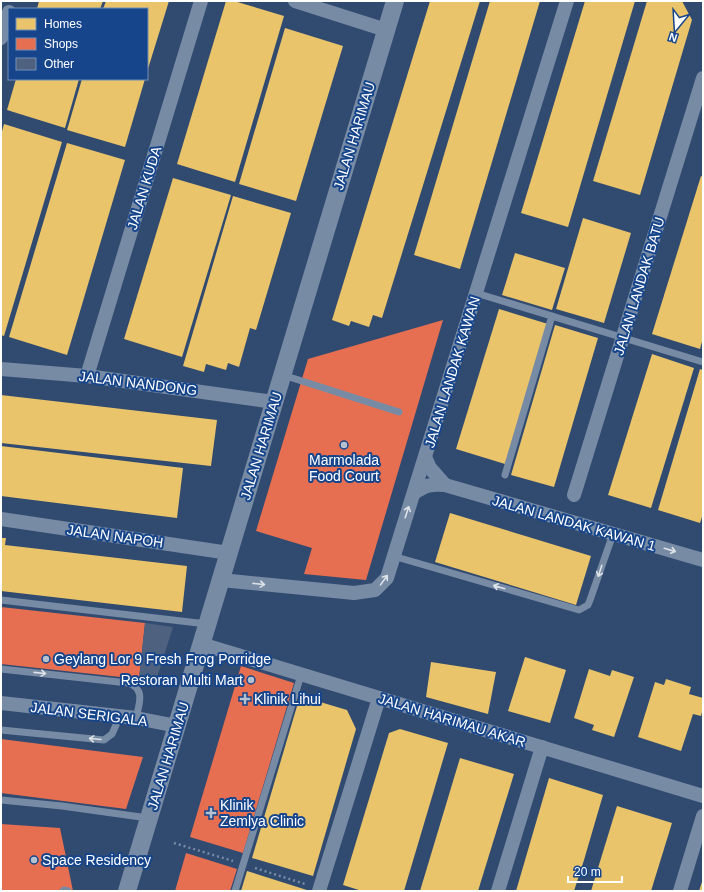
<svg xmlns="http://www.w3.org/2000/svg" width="704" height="892" viewBox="0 0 704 892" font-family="Helvetica,sans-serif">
	<rect width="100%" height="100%" fill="#314a70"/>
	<g fill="#e9c46a">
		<polygon points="39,1 103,1 100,9 37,9"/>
		<polygon points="106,1 169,1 147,72 147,9 103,9"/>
		<polygon points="226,1 234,1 284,16 235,182 177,164"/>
		<polygon points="430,1 480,1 382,318 373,315 369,327 351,321 349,326 332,320"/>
		<polygon points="490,1 540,1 460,269 414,255"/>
		<polygon points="585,1 635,1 568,227 521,213"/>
		<polygon points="647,1 682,1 692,20 640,195 593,181"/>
		<polygon points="285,28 343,46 296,201 239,184"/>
		<polygon points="16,79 79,79 65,128 7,110"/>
		<polygon points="82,79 145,79 125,147 67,130"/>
		<polygon points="4,124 62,142 4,336 1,335 1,135"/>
		<polygon points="67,143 125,160 67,355 9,337"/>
		<polygon points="701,176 703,177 703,338 700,349 652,334"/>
		<polygon points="173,178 231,195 182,357 124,339"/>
		<polygon points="233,196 291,213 256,330 250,328 239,367 228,363 226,370 206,364 204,372 183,366"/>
		<polygon points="583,218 631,233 604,323 556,309"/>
		<polygon points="515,253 565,268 552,310 502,295"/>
		<polygon points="499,309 548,324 505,464 456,449"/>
		<polygon points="555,325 598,338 554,487 511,475"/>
		<polygon points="652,354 694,368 651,508 608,495"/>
		<polygon points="700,369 703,370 703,514 700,523 658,510"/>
		<polygon points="1,395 217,420 211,466 1,443"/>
		<polygon points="1,446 183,468 177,518 1,496"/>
		<polygon points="450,513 591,556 576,605 435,562"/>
		<polygon points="1,538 6,538 5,545 187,566 182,612 1,591"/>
		<polygon points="525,657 566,670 550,723 508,711"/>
		<polygon points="431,662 496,672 488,714 426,697"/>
		<polygon points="589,669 610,676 612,670 634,677 614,737 592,730 594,725 574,718"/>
		<polygon points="666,679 691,687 689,694 703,698 703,708 701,716 693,714 681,751 638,737 655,682 664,685"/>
		<polygon points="300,696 347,710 356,729 313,876 252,858"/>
		<polygon points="400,729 448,743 404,891 362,891 343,885 389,733"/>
		<polygon points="460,758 514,774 478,891 420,891"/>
		<polygon points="549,778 603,795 584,860 574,891 516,891"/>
		<polygon points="617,806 672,823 651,891 591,891"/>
		<polygon points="15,852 17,870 12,870 13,880 17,879 18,891 1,891 1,854"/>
		<polygon points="247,871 310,891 241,891"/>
		<polygon points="703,879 703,891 699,891"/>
	</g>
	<g fill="#e76f51">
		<polygon points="443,320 366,580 304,574 312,548 256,531 308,359"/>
		<polygon points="1,607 145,623 139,679 1,664"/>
		<polygon points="241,666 294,683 243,853 190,837"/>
		<polygon points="1,739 143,757 126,809 1,793"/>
		<polygon points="1,824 60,828 73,891 1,891"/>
		<polygon points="186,853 237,869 230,891 175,891"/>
	</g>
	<polygon fill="#4e6280" points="145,623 173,627 156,681 139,679"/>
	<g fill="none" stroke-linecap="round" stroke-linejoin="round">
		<g stroke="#788ba5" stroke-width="2.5" stroke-dasharray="2 3" stroke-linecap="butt">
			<polyline points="174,843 233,861"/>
			<polyline points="255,868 305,884"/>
		</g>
		<g stroke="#788ba5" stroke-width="7">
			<polyline points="476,293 703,362"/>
			<polyline points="283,375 399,412"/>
			<polyline points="505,475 552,316"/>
			<polyline points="393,556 579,610 588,605 590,600 613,534"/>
			<polyline points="1,600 207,624"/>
			<path d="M1,669L128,683C146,689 139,704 136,718"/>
			<polyline points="1,730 104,740 112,734 120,716"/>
			<polyline points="1,800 62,806 148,818"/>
			<polyline points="63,891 64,890 68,891"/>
			<polyline points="235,891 301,675"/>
		</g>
		<g stroke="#788ba5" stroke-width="14">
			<polyline points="295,1 386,30"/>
			<polyline points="1,38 9,12"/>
			<polyline points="1,369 87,376 274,402"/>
			<polyline points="87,376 201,1"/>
			<polyline points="425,457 430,468 445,485"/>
			<path d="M414,493C426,485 430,484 445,485L703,560"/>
			<polyline points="574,495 703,78"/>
			<polyline points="1,519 229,553"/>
			<polyline points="221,580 354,593 375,590 387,578 567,1"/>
			<polyline points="201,644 703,796"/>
			<polyline points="1,703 136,718 177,726"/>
			<polyline points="319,891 379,698"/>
			<polyline points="498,891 542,747"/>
			<polyline points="680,891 703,816"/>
		</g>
		<polyline stroke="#788ba5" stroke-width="18" points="127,891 395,1"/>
	</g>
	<defs><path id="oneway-shaft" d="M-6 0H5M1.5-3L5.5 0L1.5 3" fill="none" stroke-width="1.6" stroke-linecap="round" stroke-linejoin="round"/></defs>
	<g stroke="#dde2e8">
		<use href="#oneway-shaft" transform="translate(407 512) rotate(-72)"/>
		<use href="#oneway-shaft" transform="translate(670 550) rotate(16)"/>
		<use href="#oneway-shaft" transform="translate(600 571) rotate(108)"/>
		<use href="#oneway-shaft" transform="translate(384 580) rotate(-54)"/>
		<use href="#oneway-shaft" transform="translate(259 584) rotate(6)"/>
		<use href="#oneway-shaft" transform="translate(499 587) rotate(-164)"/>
		<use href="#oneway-shaft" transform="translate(40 673) rotate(6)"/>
		<use href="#oneway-shaft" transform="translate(95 739) rotate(-175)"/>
	</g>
	<g fill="#b7c0cd" stroke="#16458b" stroke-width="1.5">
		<circle cx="344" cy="445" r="4"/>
		<circle cx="46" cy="659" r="4"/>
		<circle cx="251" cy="680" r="4"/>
		<path d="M243 693h4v4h4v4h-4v4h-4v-4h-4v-4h4z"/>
		<path d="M209 807h4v4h4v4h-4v4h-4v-4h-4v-4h4z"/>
		<circle cx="34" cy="860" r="4"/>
	</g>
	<g text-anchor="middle" stroke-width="4" stroke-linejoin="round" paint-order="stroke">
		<g font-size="14" fill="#fff" stroke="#16458b">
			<text transform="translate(354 136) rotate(-73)" y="5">JALAN HARIMAU</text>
			<text transform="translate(144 188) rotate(-73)" y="5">JALAN KUDA</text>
			<text transform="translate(639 286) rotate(-73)" y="5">JALAN LANDAK BATU</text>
			<text transform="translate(452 372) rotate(-73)" y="5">JALAN LANDAK KAWAN</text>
			<text transform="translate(138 383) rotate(7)" y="5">JALAN NANDONG</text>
			<text transform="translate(261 446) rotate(-73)" y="5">JALAN HARIMAU</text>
			<text transform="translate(574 523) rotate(16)" y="5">JALAN LANDAK KAWAN 1</text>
			<text transform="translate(115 536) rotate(8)" y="5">JALAN NAPOH</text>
			<text transform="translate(89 714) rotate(7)" y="5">JALAN SERIGALA</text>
			<text transform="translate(452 720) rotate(17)" y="5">JALAN HARIMAU AKAR</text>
			<text transform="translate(168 756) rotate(-73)" y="5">JALAN HARIMAU</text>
		</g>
		<g font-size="14" fill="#fff" stroke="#16458b" text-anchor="start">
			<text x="344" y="465" text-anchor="middle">Marmolada<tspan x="344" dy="16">Food Court</tspan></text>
			<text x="54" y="664">Geylang Lor 9 Fresh Frog Porridge</text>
			<text x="243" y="685" text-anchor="end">Restoran Multi Mart</text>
			<text x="254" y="704">Klinik Lihui</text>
			<text x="220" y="810">Klinik<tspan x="220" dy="16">Zemlya Clinic</tspan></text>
			<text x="42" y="865">Space Residency</text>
		</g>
	</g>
	<rect width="704" height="892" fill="none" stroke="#ffffff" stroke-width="4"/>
	<rect x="8" y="8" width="140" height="72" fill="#16458b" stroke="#738fb9"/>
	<rect x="16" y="18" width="20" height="12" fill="#e9c46a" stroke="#738fb9"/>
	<text x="44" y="28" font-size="12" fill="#ffffff">Homes</text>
	<rect x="16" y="38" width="20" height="12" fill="#e76f51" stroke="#738fb9"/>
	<text x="44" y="48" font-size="12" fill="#ffffff">Shops</text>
	<rect x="16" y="58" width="20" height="12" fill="#4e6280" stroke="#738fb9"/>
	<text x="44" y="68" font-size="12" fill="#ffffff">Other</text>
	<g transform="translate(676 28) rotate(198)" stroke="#16458b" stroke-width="3" paint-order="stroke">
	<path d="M0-3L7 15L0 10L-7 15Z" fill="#ffffff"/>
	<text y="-6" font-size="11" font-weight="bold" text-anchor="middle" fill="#ffffff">N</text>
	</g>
	<path d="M568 876v6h54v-6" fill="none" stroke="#ffffff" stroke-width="2"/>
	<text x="574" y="876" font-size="12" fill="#ffffff" stroke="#16458b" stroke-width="3" paint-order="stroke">20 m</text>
</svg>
